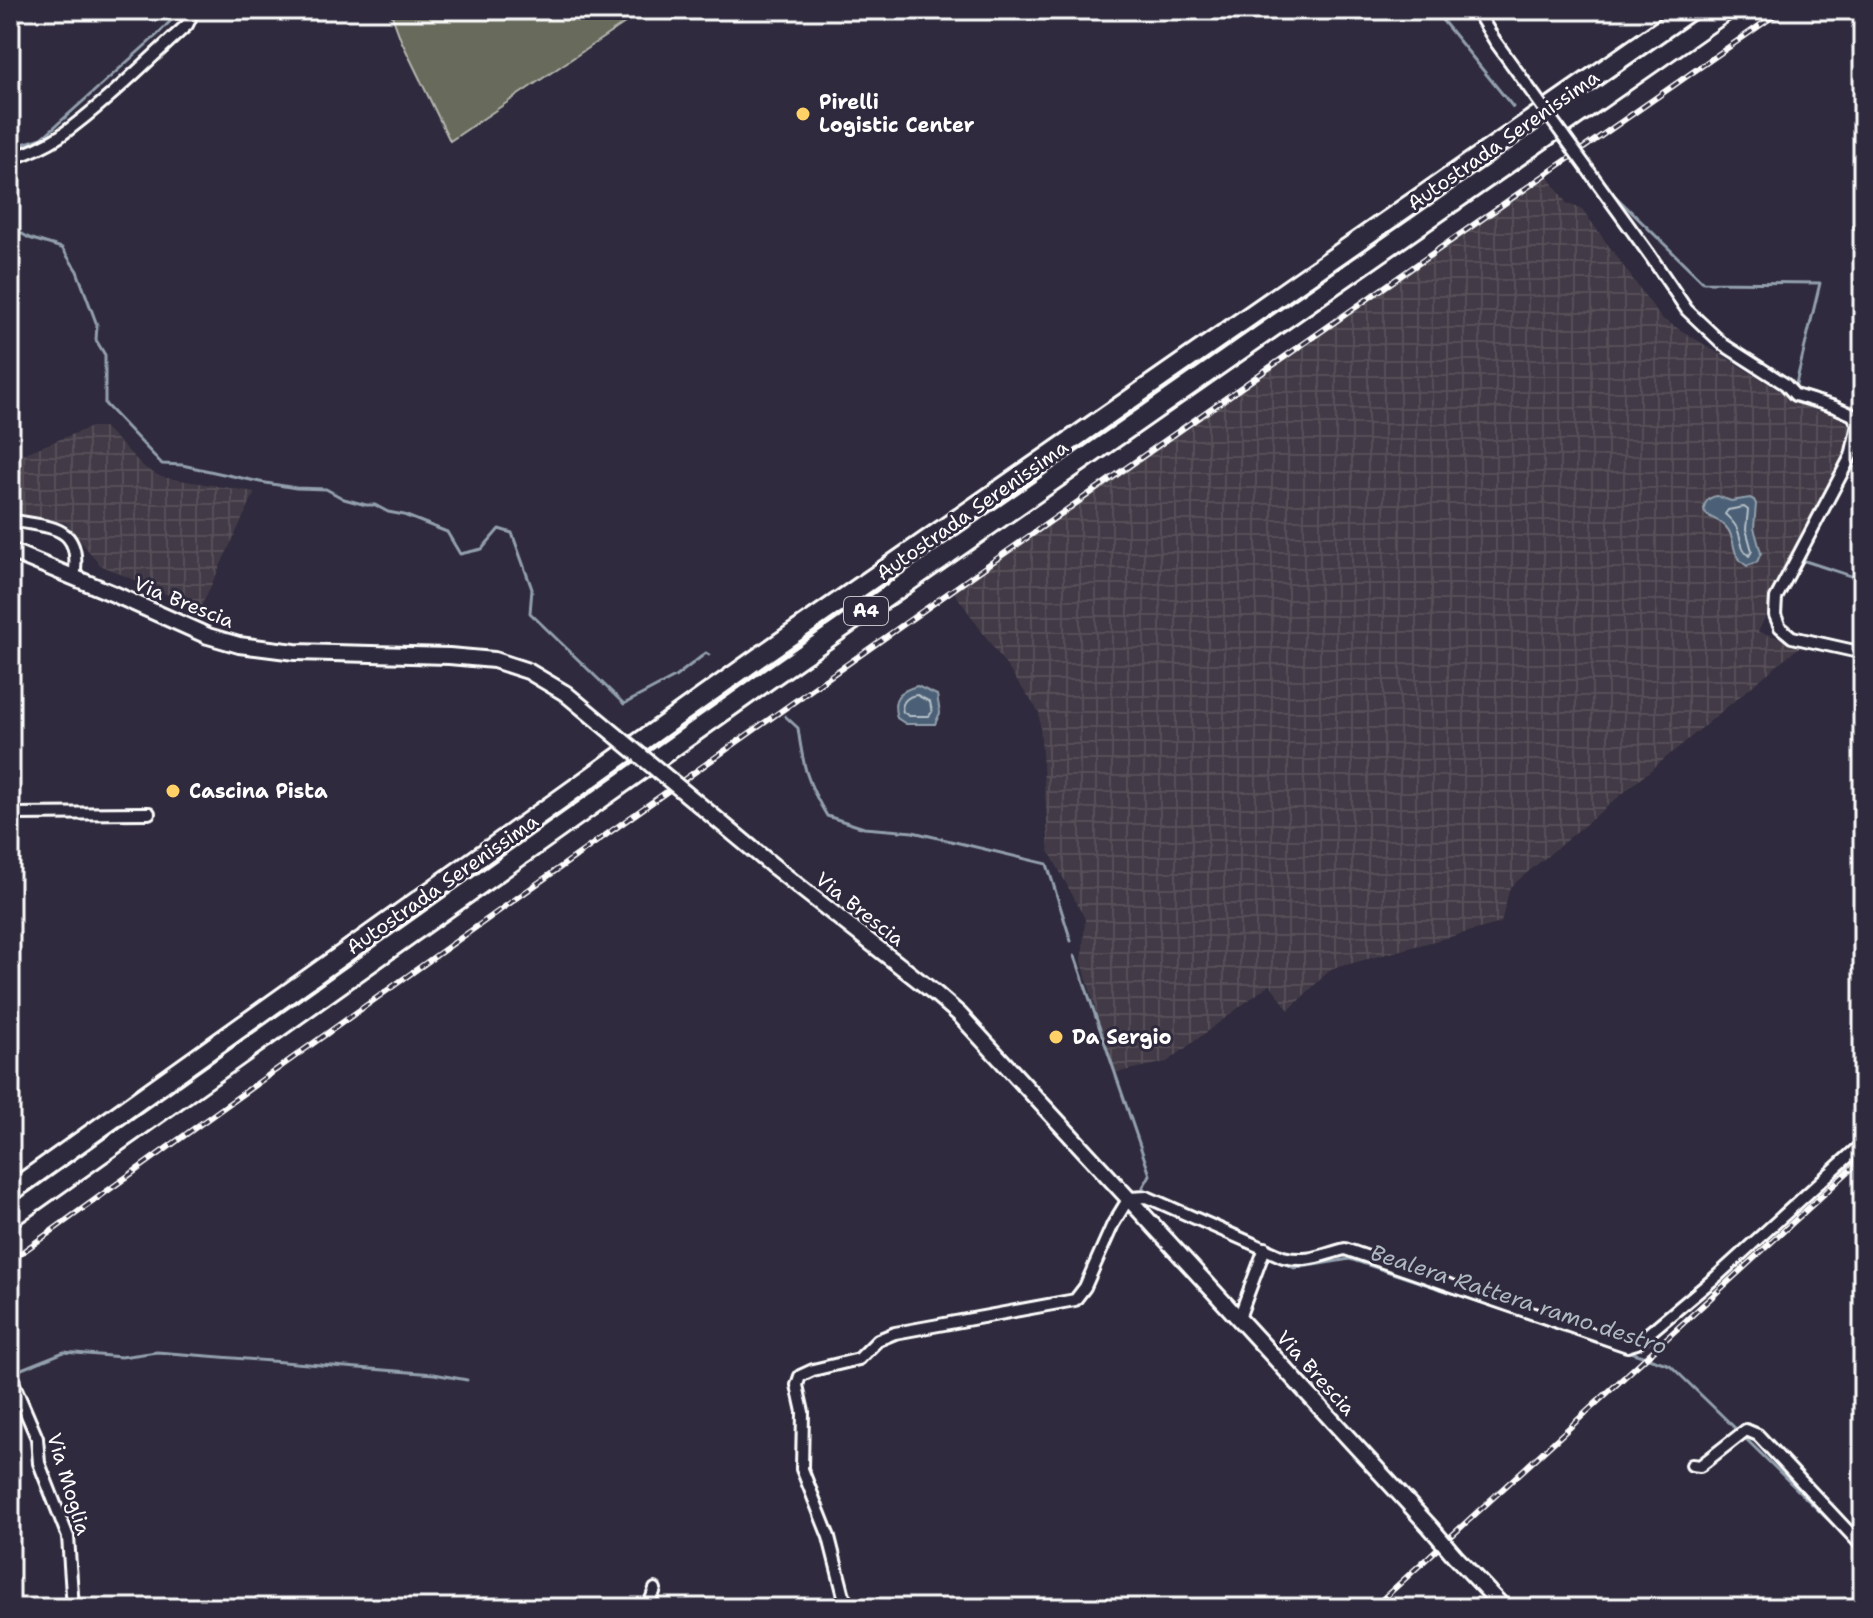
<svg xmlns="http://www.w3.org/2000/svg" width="1873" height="1618" viewBox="0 0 1873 1618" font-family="'Shantell Sans',sans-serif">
	<defs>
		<pattern id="industrial-grid" width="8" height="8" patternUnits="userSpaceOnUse" patternTransform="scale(2)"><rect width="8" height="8" fill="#433b47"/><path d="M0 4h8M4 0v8" fill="none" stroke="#564f59"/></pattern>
	</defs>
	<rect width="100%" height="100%" fill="#2f2a3d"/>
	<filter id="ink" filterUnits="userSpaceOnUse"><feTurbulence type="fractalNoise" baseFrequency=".0125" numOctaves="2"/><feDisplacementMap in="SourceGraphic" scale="16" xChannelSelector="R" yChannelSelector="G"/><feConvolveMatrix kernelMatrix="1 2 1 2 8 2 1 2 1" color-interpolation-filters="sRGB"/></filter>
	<g filter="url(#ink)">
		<g fill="url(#industrial-grid)">
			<polygon points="1547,174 1567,204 1582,209 1661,318 1793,399 1811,404 1816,412 1830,408 1854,430 1848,456 1809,528 1758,632 1803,644 1510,887 1501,923 1331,969 1289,1010 1270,984 1167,1062 1114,1073 1082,962 1085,919 1049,851 1039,712 954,592"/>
			<polygon points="91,427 104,427 145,468 161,477 255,492 200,609 100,565 66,523 10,511 10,459"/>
		</g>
		<polygon fill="#686b5c" stroke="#b4b5ae" stroke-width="2" points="390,10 644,10 450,141 401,40"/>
		<g fill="#4b6176" stroke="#93a0ad" stroke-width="2">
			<path d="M1717,496L1731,501L1750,498L1754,500L1756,504L1754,528L1761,553L1757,562L1747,566C1728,553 1738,540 1726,527C1720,520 1711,519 1705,513C1702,504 1708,497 1717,496Z"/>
			<path d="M917,686L937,695L940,713L935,724H906L897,718C891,698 899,691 917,686Z"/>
		</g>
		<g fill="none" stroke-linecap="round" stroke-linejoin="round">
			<g stroke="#b7c0c8" stroke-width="2">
				<path d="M1744,507L1748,510L1746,529L1752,551L1749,556C1740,548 1742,541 1738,531C1736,524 1730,519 1725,514L1728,510Z"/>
				<path d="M917,695L930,702L932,712L929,716H909L903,712C900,702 908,696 917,695Z"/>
			</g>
			<g stroke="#93a0ad" stroke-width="3">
				<polyline points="1434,10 1513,107"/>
				<polyline points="10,148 42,138 157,35 181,10"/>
				<polyline points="1608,189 1703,282 1820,283 1795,388 1823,399"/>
				<polyline points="10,204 19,232 29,238 62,248 77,271 97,325 96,340 105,355 105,404 162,464 182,465 260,482 296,488 326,489 344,499 366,505 375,505 388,512 404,515 447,532 460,554 482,549 499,529 512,533 532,589 530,613 624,704 675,677 706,653 709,655"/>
				<polyline points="1853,410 1863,413"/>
				<polyline points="1857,448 1863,428"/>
				<polyline points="1812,541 1802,560 1863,580"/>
				<path d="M785,716L798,728C803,766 807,783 827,816L864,828L913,832L1047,864L1071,941"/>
				<polyline points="1075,956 1150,1175 1143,1187 1146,1193"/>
				<polyline points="1224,1236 1257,1251"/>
				<polyline points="1269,1257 1295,1268 1350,1259 1578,1335"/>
				<polyline points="1627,1351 1670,1365 1736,1429"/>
				<polyline points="14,1372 64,1352 121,1357 157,1352 434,1374 467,1380"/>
				<polyline points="1746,1439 1863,1554"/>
			</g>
			<g stroke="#fff" stroke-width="16">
				<g id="street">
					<polyline points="1476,10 1495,41"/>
					<path d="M10,159C28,153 45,146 60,136C106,103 146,62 187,25L190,19L188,10"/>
					<polyline points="1649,254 1687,310 1724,345 1785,384 1795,395 1835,407 1853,415 1858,425 1851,456 1776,598 1775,615 1780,627 1792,637 1863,653"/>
					<path d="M10,520C51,528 83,524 74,578"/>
					<polyline points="10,814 149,813"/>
					<polyline points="1239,1318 1265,1248"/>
					<polyline points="10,1375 37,1438 39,1463 68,1537 73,1608"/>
					<polyline points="1692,1465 1700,1466 1746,1430 1758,1435 1863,1547"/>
					<polyline points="648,1608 655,1589"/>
					<path d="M847,1608L829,1537L802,1469L803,1412L797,1385L800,1376L813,1370L859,1359L878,1340L895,1333L1075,1300L1085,1287L1113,1224L1129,1198L1147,1197L1283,1257C1308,1263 1321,1255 1345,1249L1627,1346L1637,1343L1716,1277L1863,1143"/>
				</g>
			</g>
			<g stroke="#fff" stroke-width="20">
				<g id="secondary">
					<polyline points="10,551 114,594 208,636 239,645 295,652 449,656 494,660 528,671 565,693"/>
					<polyline points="773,866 936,994 959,1014 1431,1528"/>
					<polyline points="1454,1555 1504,1608"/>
				</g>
			</g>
			<g stroke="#fff" stroke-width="24">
				<g id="highway">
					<polyline points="10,1192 758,658 1690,10"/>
					<polyline points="10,1218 773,676 1727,10"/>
				</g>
			</g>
			<use href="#street" stroke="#2f2a3d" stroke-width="10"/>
			<use href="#secondary" stroke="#2f2a3d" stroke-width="14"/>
			<use href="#highway" stroke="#2f2a3d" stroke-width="18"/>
			<g stroke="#fff" stroke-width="6">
				<g id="rail">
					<path d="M10,1261C596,838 1188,423 1782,10"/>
					<polyline points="1373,1608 1863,1158"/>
				</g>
			</g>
			<use href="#rail" stroke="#2f2a3d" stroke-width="3" stroke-dasharray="9" stroke-linecap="butt"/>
			<g stroke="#fff" stroke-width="16" stroke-linecap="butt">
				<polyline id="street-bridge" points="1495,41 1649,254"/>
			</g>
			<g stroke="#fff" stroke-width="20" stroke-linecap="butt">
				<g id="secondary-bridge">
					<polyline points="565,693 773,866"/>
					<polyline points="1431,1528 1454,1555"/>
				</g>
			</g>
			<use href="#street-bridge" stroke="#2f2a3d" stroke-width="10"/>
			<use href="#secondary-bridge" stroke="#2f2a3d" stroke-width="14"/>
		</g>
	</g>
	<g fill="#ffd166" stroke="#2f2a3d" stroke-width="3">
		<circle cx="803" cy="114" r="8"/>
		<circle cx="173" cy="791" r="8"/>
		<circle cx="1056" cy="1037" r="8"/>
	</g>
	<g text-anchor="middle" stroke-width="6" stroke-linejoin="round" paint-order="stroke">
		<rect fill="#2f2a3d" stroke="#c1bfc5" stroke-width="2" x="844" y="597" width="44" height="28" rx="6"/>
		<g font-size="18" font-weight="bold" fill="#fff">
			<text x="866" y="617">A4</text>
		</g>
		<g font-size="20" font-weight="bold" fill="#fff" stroke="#2f2a3d" text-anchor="start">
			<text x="819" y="109">Pirelli<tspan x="819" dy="23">Logistic Center</tspan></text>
			<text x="189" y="798">Cascina Pista</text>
			<text x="1072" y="1044">Da Sergio</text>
		</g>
		<g font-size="20" fill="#fff" stroke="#2f2a3d">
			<text transform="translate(1503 140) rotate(-35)" y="7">Autostrada Serenissima</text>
			<text transform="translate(972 510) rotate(-35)" y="7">Autostrada Serenissima</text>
			<text transform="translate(184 602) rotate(22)" y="7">Via Brescia</text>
			<text transform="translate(442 884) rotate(-35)" y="7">Autostrada Serenissima</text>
			<text transform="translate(860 909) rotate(38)" y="7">Via Brescia</text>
			<text transform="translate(1316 1373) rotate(48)" y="7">Via Brescia</text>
			<text transform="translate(69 1484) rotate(73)" y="7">Via Moglia</text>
		</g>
		<g font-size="22" font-style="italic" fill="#aeb8c1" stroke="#2f2a3d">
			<text transform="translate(1519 1299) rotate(18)" y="8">Bealera Rattera ramo destro</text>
		</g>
	</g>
	<rect width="1873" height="1618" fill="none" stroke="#2f2a3d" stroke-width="40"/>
	<rect x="20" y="20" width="1833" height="1578" fill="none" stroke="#fff" stroke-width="3" filter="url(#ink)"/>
</svg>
